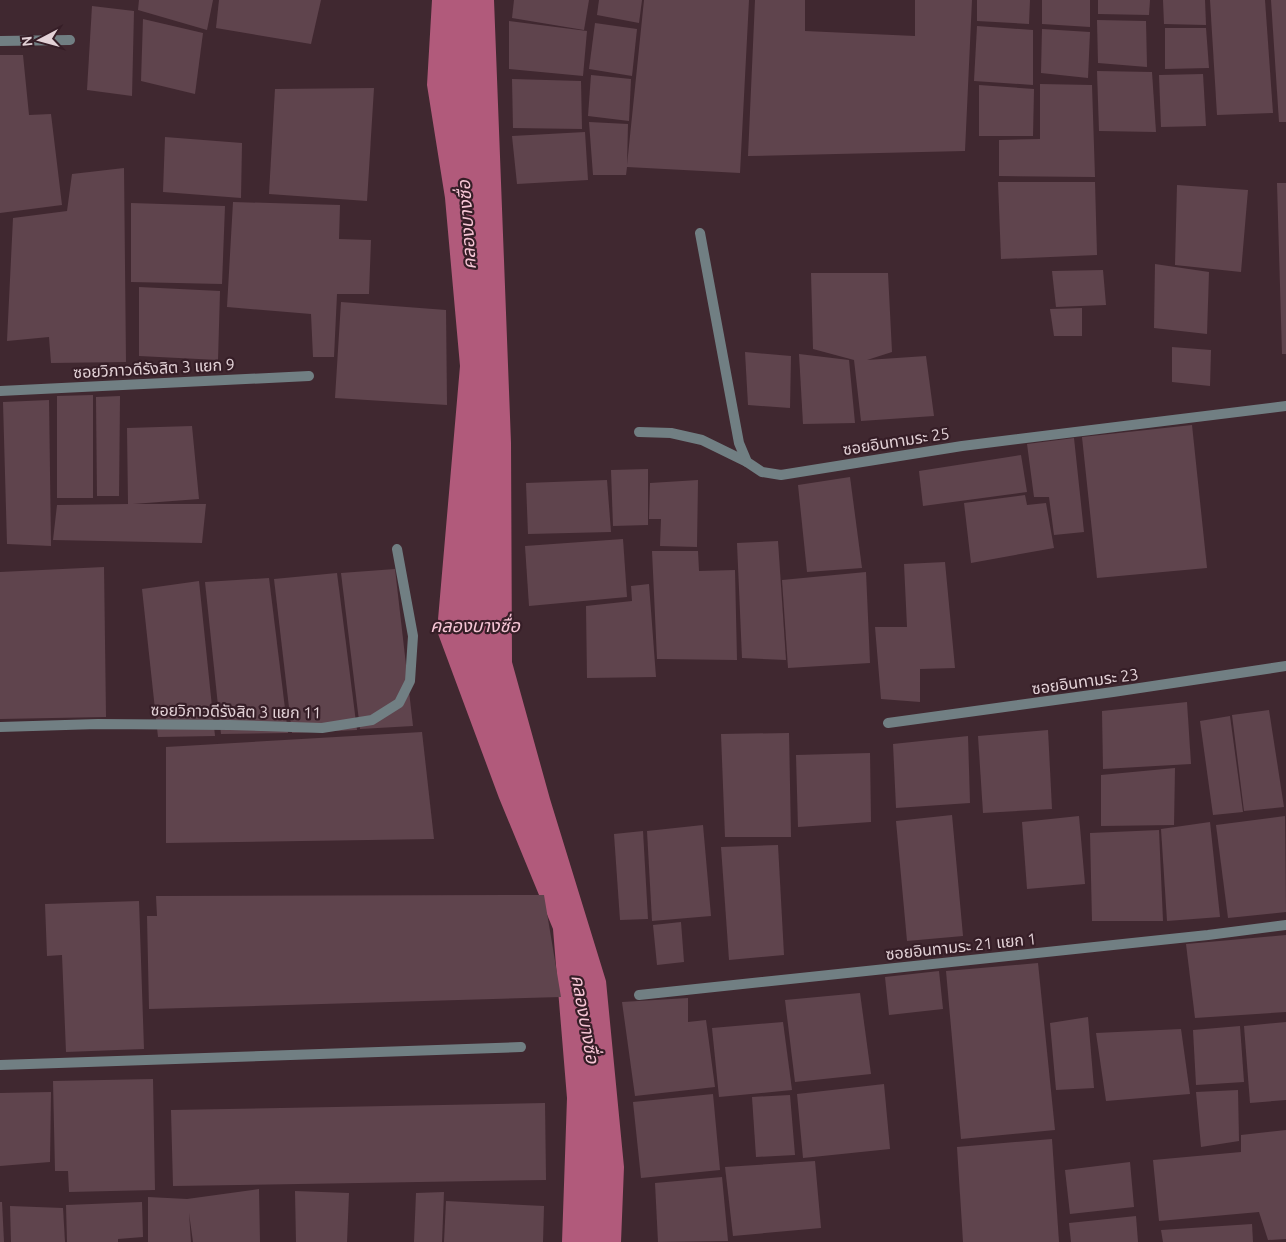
<svg xmlns="http://www.w3.org/2000/svg" width="1286" height="1242" viewBox="0 0 1286 1242" font-family="Ubuntu,'Noto Sans Thai',sans-serif">
	<rect width="100%" height="100%" fill="#402830"/>
	<polygon fill="#b15a7b" points="432,0 494,0 511,443 512,662 550,799 606,981 624,1167 621,1242 562,1242 567,1098 553,929 499,798 437,631 460,366 445,198 427,85"/>
	<g fill="#5f444d">
		<polygon points="139,0 213,0 207,30 138,10"/>
		<polygon points="219,0 321,0 311,44 216,28"/>
		<polygon points="514,0 589,0 584,30 512,18"/>
		<polygon points="599,0 642,0 639,23 597,15"/>
		<polygon points="644,0 749,0 740,173 627,167 626,175 593,175 589,122 628,124 627,165"/>
		<polygon points="755,0 805,0 805,31 915,36 915,0 972,0 965,151 748,156"/>
		<polygon points="977,0 1030,0 1029,24 977,21"/>
		<polygon points="1042,0 1090,0 1090,27 1042,24"/>
		<polygon points="1098,0 1150,0 1149,15 1098,14"/>
		<polygon points="1163,0 1205,0 1206,25 1164,24"/>
		<polygon points="1210,0 1265,0 1273,113 1217,115"/>
		<polygon points="1271,0 1286,0 1286,122 1279,122"/>
		<polygon points="92,6 134,11 132,96 87,90"/>
		<polygon points="143,19 203,33 195,94 141,81"/>
		<polygon points="1097,20 1146,21 1147,67 1098,63"/>
		<polygon points="509,21 587,31 583,76 509,69"/>
		<polygon points="595,23 637,29 632,76 589,69"/>
		<polygon points="977,26 1033,30 1033,85 974,81"/>
		<polygon points="1165,28 1206,28 1209,68 1165,69"/>
		<polygon points="1042,29 1090,32 1088,78 1041,73"/>
		<polygon points="0,55 23,55 29,115 51,114 62,205 0,213"/>
		<polygon points="1097,71 1152,72 1156,132 1099,131"/>
		<polygon points="1203,74 1206,126 1161,127 1159,75"/>
		<polygon points="591,75 631,79 629,121 588,116"/>
		<polygon points="512,79 581,81 582,129 513,128"/>
		<polygon points="1040,84 1092,85 1095,177 999,176 999,140 1040,139"/>
		<polygon points="979,85 1034,89 1033,136 979,136"/>
		<polygon points="374,88 367,201 269,194 275,89"/>
		<polygon points="585,132 588,180 517,184 512,136"/>
		<polygon points="165,137 242,143 241,198 163,192"/>
		<polygon points="124,168 126,362 51,363 49,337 7,341 13,218 67,211 72,174"/>
		<polygon points="998,182 1095,182 1097,255 1001,259"/>
		<polygon points="1277,183 1286,183 1286,354 1282,354"/>
		<polygon points="1177,185 1248,190 1241,272 1175,265"/>
		<polygon points="233,202 340,205 339,239 371,240 369,294 337,294 334,357 313,357 311,314 227,307"/>
		<polygon points="131,203 225,206 222,284 131,282"/>
		<polygon points="1155,264 1209,272 1207,334 1154,328"/>
		<polygon points="1103,270 1106,305 1056,307 1052,271"/>
		<polygon points="811,273 888,273 892,352 867,360 926,356 934,416 861,421 854,360 813,349"/>
		<polygon points="139,287 220,291 218,360 139,356"/>
		<polygon points="341,302 446,310 447,405 335,398"/>
		<polygon points="1082,308 1082,336 1054,336 1050,309"/>
		<polygon points="1172,347 1211,350 1210,386 1172,382"/>
		<polygon points="745,352 791,356 790,408 748,405"/>
		<polygon points="799,354 849,360 855,423 803,424"/>
		<polygon points="93,395 93,498 57,498 57,396"/>
		<polygon points="120,396 119,496 97,496 96,397"/>
		<polygon points="49,400 51,546 7,544 3,402"/>
		<polygon points="1192,425 1207,568 1097,578 1082,437"/>
		<polygon points="192,426 199,499 133,504 206,504 202,543 53,540 57,505 128,504 127,428"/>
		<polygon points="1074,438 1084,532 1054,535 1049,497 1034,497 1027,444"/>
		<polygon points="1021,455 1027,492 923,506 919,471"/>
		<polygon points="648,469 648,525 613,526 611,470"/>
		<polygon points="850,477 862,568 807,572 798,485"/>
		<polygon points="607,480 611,532 528,534 526,483"/>
		<polygon points="698,480 697,547 660,546 661,519 649,519 650,483"/>
		<polygon points="1025,495 1027,505 1046,503 1054,548 971,563 964,503"/>
		<polygon points="623,539 627,597 529,606 525,546"/>
		<polygon points="778,541 786,660 742,658 737,543"/>
		<polygon points="652,551 698,551 699,571 735,570 737,660 657,659"/>
		<polygon points="945,562 955,668 920,669 920,702 881,699 875,627 907,627 904,564"/>
		<polygon points="104,567 106,717 0,719 0,572"/>
		<polygon points="395,569 413,726 360,729 341,573"/>
		<polygon points="866,572 870,663 788,668 782,580"/>
		<polygon points="337,573 357,730 292,733 274,579"/>
		<polygon points="269,578 288,733 221,734 205,582"/>
		<polygon points="199,581 215,736 158,737 142,589"/>
		<polygon points="649,584 656,677 587,678 586,606 632,601 631,586"/>
		<polygon points="1187,702 1191,764 1103,769 1102,711"/>
		<polygon points="1269,710 1284,807 1244,811 1232,715"/>
		<polygon points="1230,716 1243,812 1213,815 1200,721"/>
		<polygon points="1048,730 1052,809 983,813 978,736"/>
		<polygon points="422,732 434,839 166,843 166,747"/>
		<polygon points="789,733 791,837 725,837 721,734"/>
		<polygon points="968,736 970,803 896,808 893,744"/>
		<polygon points="870,753 871,822 798,827 796,755"/>
		<polygon points="1175,768 1174,825 1101,826 1101,775"/>
		<polygon points="952,815 963,936 907,941 896,821"/>
		<polygon points="1079,816 1085,884 1027,889 1022,822"/>
		<polygon points="1285,816 1286,912 1228,918 1216,825"/>
		<polygon points="1210,822 1220,917 1167,921 1161,829"/>
		<polygon points="703,825 711,916 652,921 647,831"/>
		<polygon points="1159,830 1163,921 1092,921 1090,833"/>
		<polygon points="643,831 648,919 620,920 614,834"/>
		<polygon points="778,845 784,955 729,960 721,847"/>
		<polygon points="544,895 561,997 149,1009 147,916 157,916 156,896"/>
		<polygon points="139,901 144,1049 66,1052 62,955 47,956 45,904"/>
		<polygon points="681,922 684,962 657,965 653,925"/>
		<polygon points="1286,935 1286,1012 1195,1018 1186,944"/>
		<polygon points="1038,963 1055,1130 961,1139 946,971"/>
		<polygon points="939,971 943,1009 889,1015 885,977"/>
		<polygon points="860,993 871,1074 795,1082 785,1000"/>
		<polygon points="688,998 688,1022 706,1020 715,1087 635,1096 622,1002"/>
		<polygon points="1088,1017 1094,1088 1056,1090 1050,1023"/>
		<polygon points="783,1022 792,1090 719,1097 712,1028"/>
		<polygon points="1286,1022 1286,1100 1250,1103 1244,1026"/>
		<polygon points="1240,1026 1244,1082 1196,1085 1193,1030"/>
		<polygon points="1181,1029 1190,1094 1106,1101 1096,1033"/>
		<polygon points="153,1079 155,1190 69,1192 68,1171 55,1171 53,1081"/>
		<polygon points="884,1084 890,1149 803,1158 797,1094"/>
		<polygon points="1238,1090 1239,1141 1201,1147 1196,1092"/>
		<polygon points="51,1092 50,1162 0,1166 0,1093"/>
		<polygon points="713,1094 720,1170 641,1178 633,1102"/>
		<polygon points="790,1095 795,1155 756,1157 752,1097"/>
		<polygon points="545,1103 546,1180 173,1186 171,1110"/>
		<polygon points="1286,1130 1286,1239 1268,1240 1259,1212 1159,1221 1153,1160 1241,1152 1241,1135"/>
		<polygon points="1052,1139 1059,1242 963,1242 957,1147"/>
		<polygon points="815,1161 821,1228 733,1236 725,1167"/>
		<polygon points="1130,1162 1134,1207 1070,1214 1065,1170"/>
		<polygon points="722,1177 728,1241 658,1242 655,1183"/>
		<polygon points="259,1189 260,1242 193,1242 189,1213 191,1242 148,1242 148,1197 187,1199"/>
		<polygon points="295,1191 349,1193 347,1242 296,1242"/>
		<polygon points="444,1192 442,1242 414,1242 416,1193"/>
		<polygon points="446,1201 544,1206 543,1242 444,1242"/>
		<polygon points="0,1202 2,1202 4,1242 0,1242"/>
		<polygon points="142,1202 143,1237 118,1239 118,1242 67,1242 66,1205"/>
		<polygon points="10,1206 63,1208 65,1242 11,1242"/>
		<polygon points="1136,1216 1138,1242 1071,1242 1069,1223"/>
		<polygon points="1252,1224 1253,1242 1163,1242 1161,1230"/>
	</g>
	<g fill="none" stroke-linecap="round" stroke-linejoin="round">
		<g stroke="#717f83" stroke-width="10">
			<polyline points="0,41 70,40"/>
			<polyline points="700,233 739,443 747,462 762,472 781,475 962,446 1286,406"/>
			<polyline points="0,391 309,376"/>
			<polyline points="639,432 671,433 702,440 747,462"/>
			<polyline points="888,723 1113,692 1286,666"/>
			<polyline points="0,727 98,724 230,725 322,728 372,720 399,703 410,681 413,636 397,549"/>
			<polyline points="639,995 1208,935 1286,925"/>
			<polyline points="0,1065 521,1047"/>
		</g>
	</g>
	<g text-anchor="middle" stroke-width="4.5" stroke-linejoin="round" paint-order="stroke">
		<g font-size="16" fill="#e3d2d7" stroke="#361e27">
			<text transform="translate(154 368) rotate(-3)" y="6">ซอยวิภาวดีรังสิต 3 แยก 9</text>
			<text transform="translate(896 441) rotate(-9)" y="6">ซอยอินทามระ 25</text>
			<text transform="translate(1085 681) rotate(-8)" y="6">ซอยอินทามระ 23</text>
			<text transform="translate(236 711) rotate(1)" y="6">ซอยวิภาวดีรังสิต 3 แยก 11</text>
			<text transform="translate(961 946) rotate(-6)" y="6">ซอยอินทามระ 21 แยก 1</text>
		</g>
		<g font-size="18" font-style="italic" fill="#f7c6d6" stroke="#361e27">
			<text transform="translate(467 225) rotate(-94)" y="6">คลองบางซื่อ</text>
			<text x="475" y="632">คลองบางซื่อ</text>
			<text transform="translate(585 1019) rotate(80)" y="6">คลองบางซื่อ</text>
		</g>
	</g>
	<g transform="translate(40 40) rotate(264)" stroke="#361e27" stroke-width="4" paint-order="stroke">
	<path d="M0-4L9 19L0 12L-9 19Z" fill="#e3d2d7"/>
	<text y="-8" font-size="14" font-weight="bold" text-anchor="middle" fill="#e3d2d7">N</text>
	</g>
</svg>
